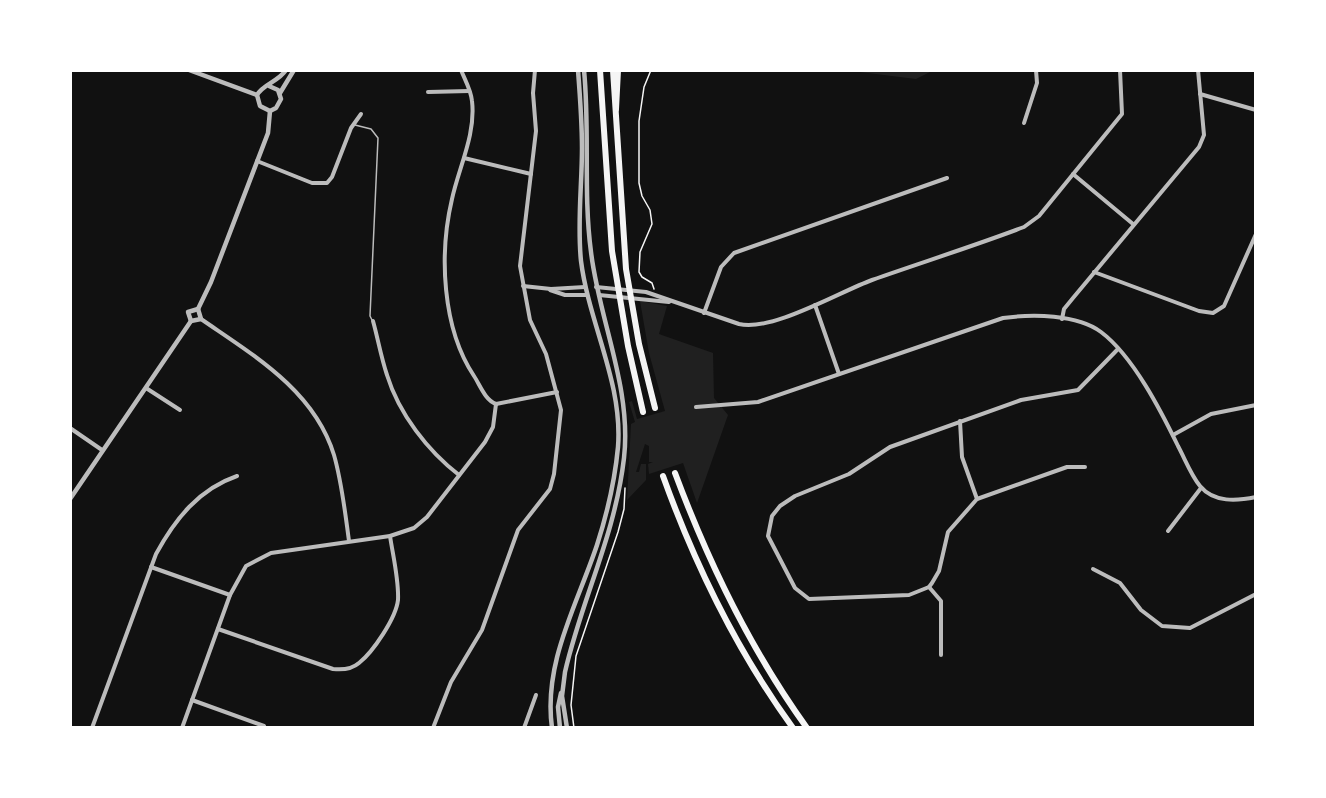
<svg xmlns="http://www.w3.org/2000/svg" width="1326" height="798" viewBox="0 0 1326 798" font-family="'Fira Sans Condensed',sans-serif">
	<rect width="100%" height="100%" fill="#111"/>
	<g fill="#202020">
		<polygon points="852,71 932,71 916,79"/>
		<polygon points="640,301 667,306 659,334 713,353 714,398 728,415 697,503 683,463 649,474 648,464 653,462 649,462 649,446 645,444 636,472 639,472 641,464 646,464 646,480 627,500 631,424 635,422 629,402 632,401 637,419 665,411 649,353"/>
	</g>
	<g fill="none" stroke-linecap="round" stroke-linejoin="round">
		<g stroke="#f5f5f5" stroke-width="1.5">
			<polyline points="651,70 644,87 639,121 639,183 642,196 650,210 652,224 640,252 639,272 642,277 652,283 654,289"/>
			<polyline points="574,728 571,705 576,656 618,532 624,509 625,488"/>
		</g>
		<polyline stroke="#bcbcbc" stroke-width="1.5" points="355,125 371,129 378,138 370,316 372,320"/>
		<g stroke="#bcbcbc" stroke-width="4">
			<path d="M461,70C465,80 471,90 472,101C476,134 459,167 452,199C439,254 442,328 474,376C480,385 485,400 496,404"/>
			<polyline points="428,92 469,91"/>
			<polyline points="1200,94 1256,110"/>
			<polyline points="1024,123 1037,83 1036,70"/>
			<polyline points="464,158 531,174"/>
			<polyline points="257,161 312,183 327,183 332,177 351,128 361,114"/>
			<polyline points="1073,174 1133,224"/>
			<polyline points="1094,272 1199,311 1213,313 1224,306 1256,234"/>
			<polyline points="523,286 551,289 585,287"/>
			<path d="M596,287L646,292L739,324C772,332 839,292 872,280C923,262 974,246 1024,227L1039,216L1122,114L1120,70"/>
			<polyline points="550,290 565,295 587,295"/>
			<polyline points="599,295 669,302"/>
			<polyline points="815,305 839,374"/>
			<polyline points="704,313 721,267 734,253 947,178"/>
			<path d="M201,319C253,355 314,390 334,455C342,483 345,512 349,541"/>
			<polyline points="1062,319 1064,309 1073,298 1199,147 1204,135 1198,70"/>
			<path d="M373,321C378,339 381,357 387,375C399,414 428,451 459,475"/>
			<polyline points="146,388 180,410"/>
			<polyline points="496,404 557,392"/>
			<path d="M696,407L758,402L1003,318C1032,314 1077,314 1101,332C1133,356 1161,411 1178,446C1185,459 1191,475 1200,486C1214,503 1237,501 1256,497"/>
			<polyline points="960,421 962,457 977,499"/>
			<polyline points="70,428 102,450"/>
			<polyline points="1173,435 1211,414 1256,405"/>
			<polyline points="1085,467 1067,467 977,499 948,532 939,571 932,583 929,587 909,595 809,599 795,588 768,536 772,516 780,506 795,496 849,474 890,447 1021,400 1078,390 1118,349"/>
			<polyline points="1168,531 1201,488"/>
			<polyline points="151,567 230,595"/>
			<polyline points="1093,569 1120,583 1141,610 1162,626 1190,628 1256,594"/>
			<polyline points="929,587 941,601 941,655"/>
			<path d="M218,629L333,669C342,670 352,669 359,663C373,652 396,618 398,600C399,580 393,556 390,536"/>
			<polyline points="192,700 264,726"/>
			<path d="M92,728L156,554C175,519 199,489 237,476"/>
			<polyline points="182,728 230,595 246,566 271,553 390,536 414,528 427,517 485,442 493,427 496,404"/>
			<polyline points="433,728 451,682 482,630 518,530 550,489 554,474 561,410 546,354 530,320 520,266 536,131 533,93 535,70"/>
			<polyline points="524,728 536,695"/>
		</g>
		<g stroke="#bcbcbc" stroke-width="4.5">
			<polyline points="189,70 257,95"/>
			<path d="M269,86L278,90L281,99L276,108L270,111L260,106L257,95C263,84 278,82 286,70"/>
			<polyline points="280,93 294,70"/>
			<polyline points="198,309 211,282 268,133 270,111"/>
			<polyline points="191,321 188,312 198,309"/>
			<polyline points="191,321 201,319 198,309"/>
			<polyline points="70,499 191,321"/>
			<path d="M552,728C543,663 577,605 597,545C607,514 615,479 618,447C623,383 589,324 581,261C577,223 582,185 582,148C582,122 580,96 578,70"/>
			<polyline points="560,728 558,707 561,693"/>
			<path d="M567,728L562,696L565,672C582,598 615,536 624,458C632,388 599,320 591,252C583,192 590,131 584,70"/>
		</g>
		<g stroke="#f5f5f5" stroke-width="6">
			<polyline points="600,70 612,251 628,346 643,412"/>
			<polyline points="613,70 626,269 639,344 655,408"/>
			<polyline points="616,109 618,70"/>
			<path d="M675,473C709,564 750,649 807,728"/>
			<path d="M663,476C695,565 737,651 793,728"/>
		</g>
	</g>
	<rect width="1326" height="798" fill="none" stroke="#ffffff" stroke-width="144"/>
</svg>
